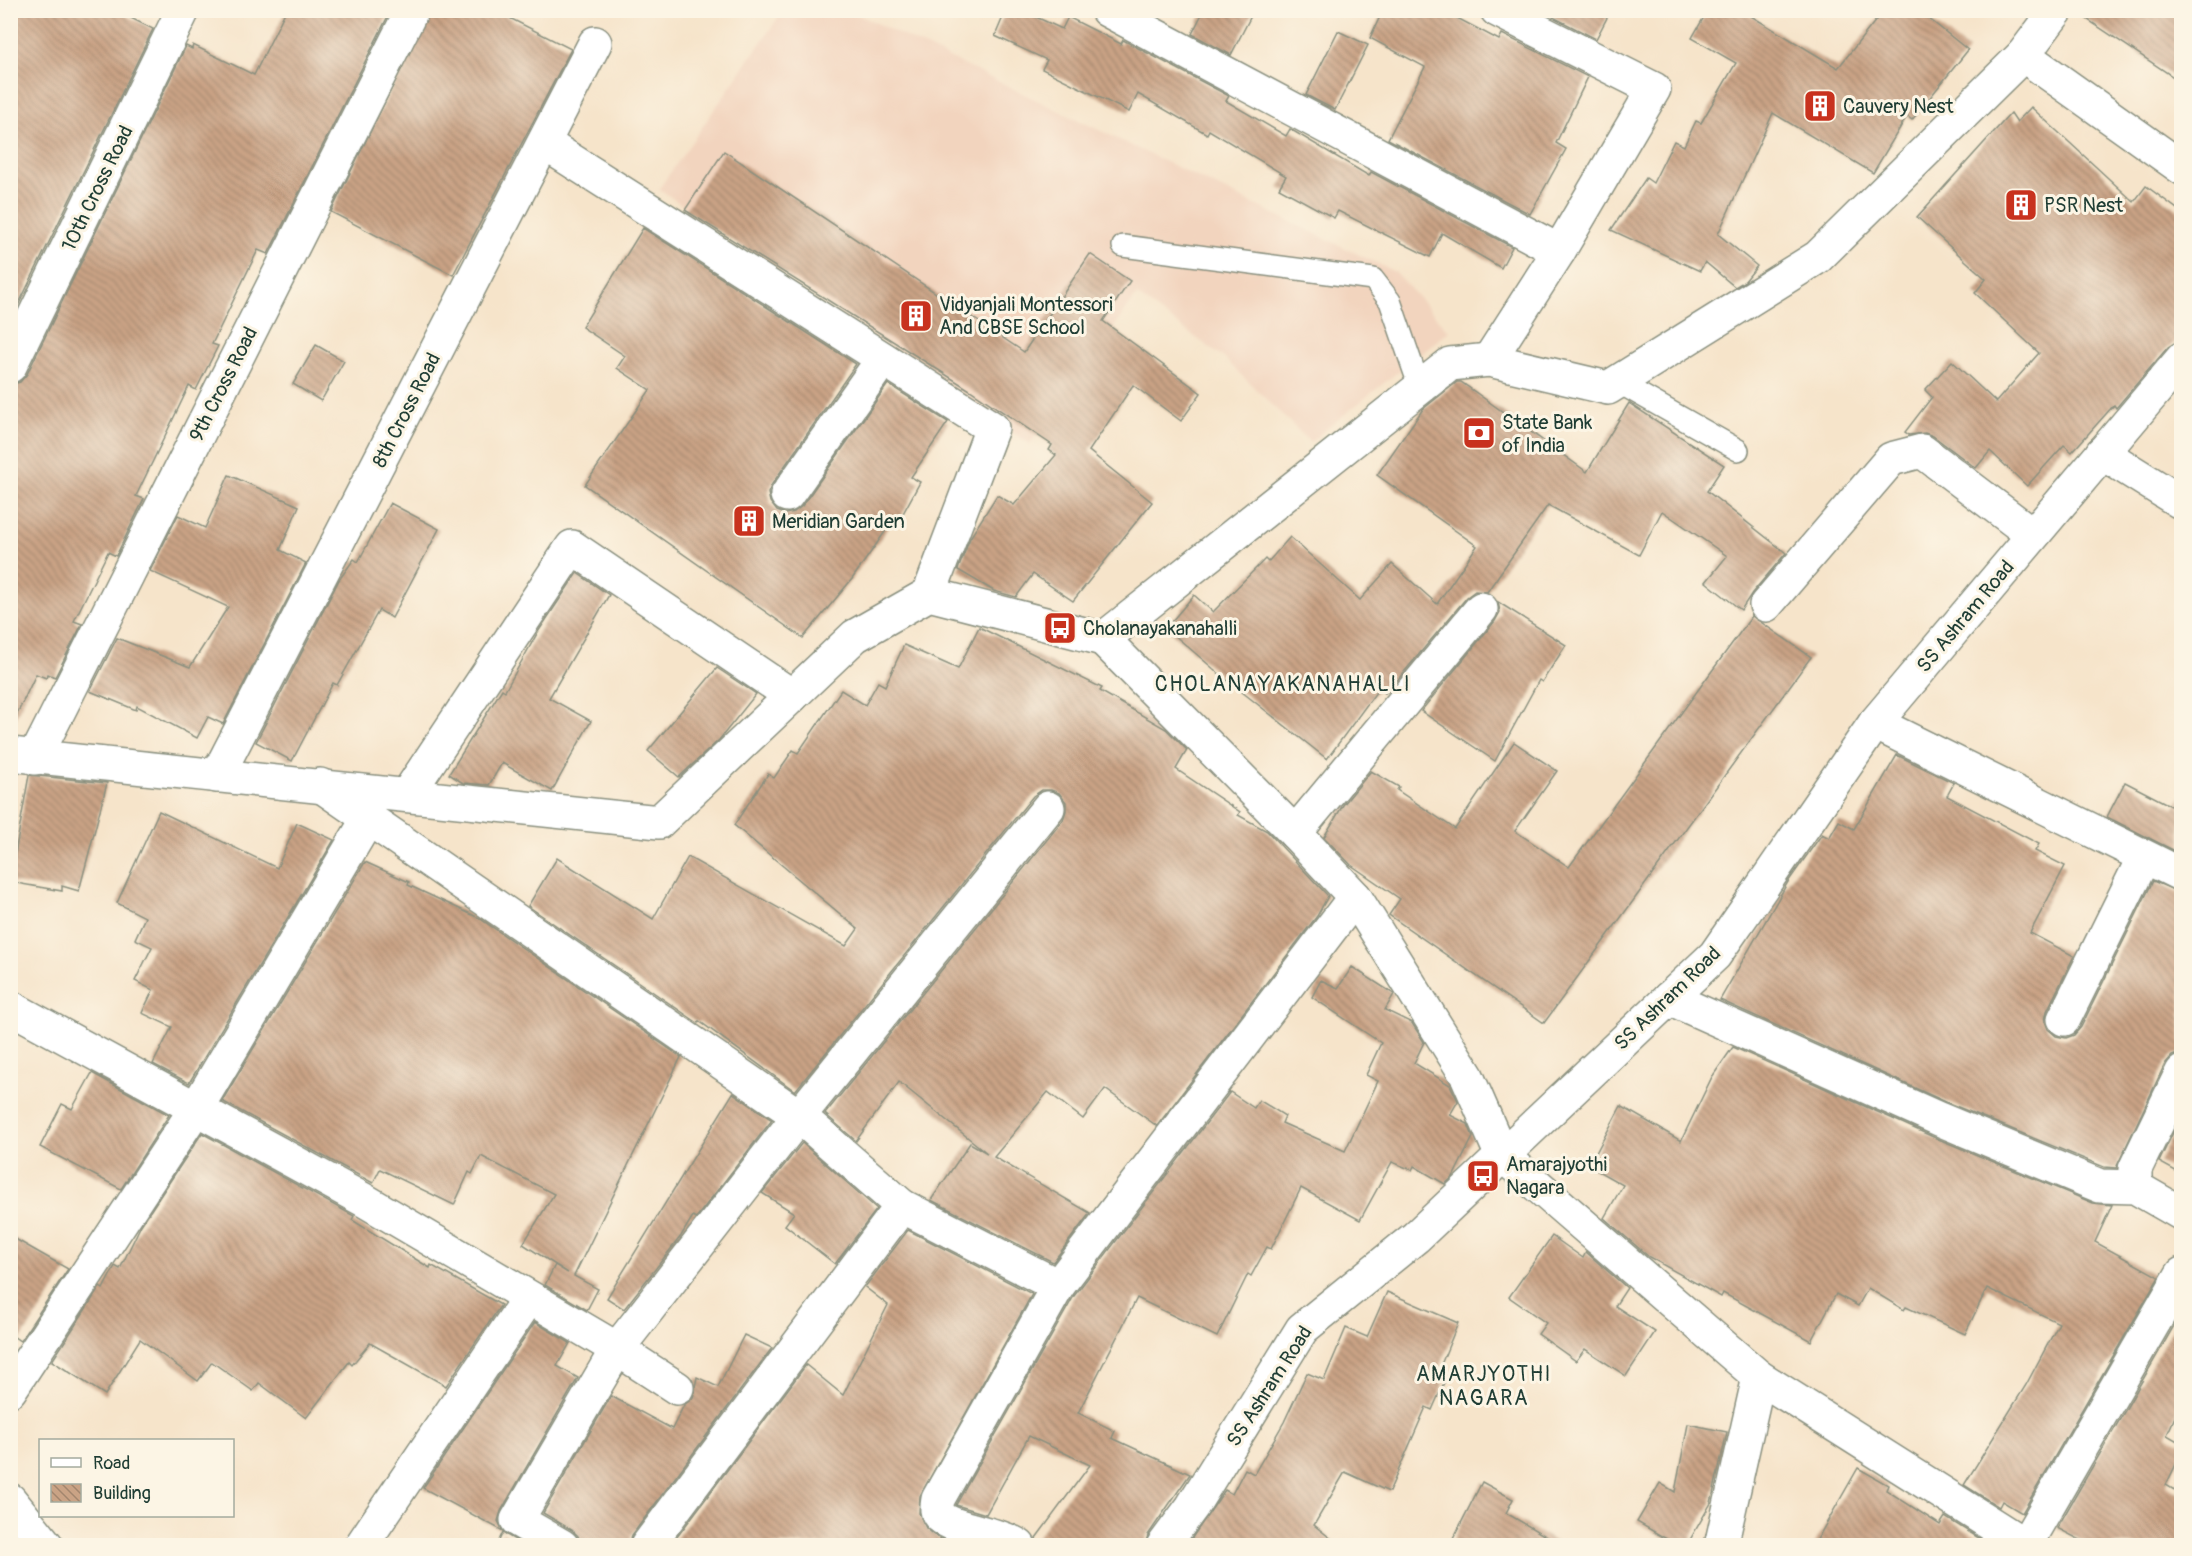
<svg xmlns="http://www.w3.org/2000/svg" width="2192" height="1556" viewBox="0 0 2192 1556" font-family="Pangolin,sans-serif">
	<defs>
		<pattern id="building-back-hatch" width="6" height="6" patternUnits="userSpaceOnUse" patternTransform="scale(1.5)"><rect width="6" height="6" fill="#caa385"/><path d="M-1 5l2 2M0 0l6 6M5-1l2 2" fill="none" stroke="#a3866e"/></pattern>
	</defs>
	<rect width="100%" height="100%" fill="#fcf5e5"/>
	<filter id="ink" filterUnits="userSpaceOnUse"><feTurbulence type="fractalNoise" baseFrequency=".0167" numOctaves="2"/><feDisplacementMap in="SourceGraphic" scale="12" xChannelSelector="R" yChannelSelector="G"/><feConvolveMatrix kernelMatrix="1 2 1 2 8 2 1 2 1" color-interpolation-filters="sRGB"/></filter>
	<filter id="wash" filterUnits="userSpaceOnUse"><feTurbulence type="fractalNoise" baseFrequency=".008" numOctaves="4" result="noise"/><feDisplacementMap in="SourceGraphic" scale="24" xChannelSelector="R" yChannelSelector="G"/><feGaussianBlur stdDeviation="1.35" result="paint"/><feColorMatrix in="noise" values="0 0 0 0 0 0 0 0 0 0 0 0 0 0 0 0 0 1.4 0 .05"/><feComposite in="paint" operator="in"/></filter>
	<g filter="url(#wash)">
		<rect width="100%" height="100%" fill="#f6e4ca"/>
		<polygon fill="#f2d4be" points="783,11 851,11 1395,272 1449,331 1310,442 1224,358 1137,295 1030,444 659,189"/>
		<g id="blocks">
			<g fill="url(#building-back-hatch)">
				<polygon points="10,10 115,10 153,29 10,322"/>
				<polygon points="286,10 391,10 268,254 258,250 212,344 218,346 196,390 189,386 136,496 144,499 116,556 108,552 74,621 82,624 55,677 48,674 46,678 36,674 10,729 10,385 20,382 27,374 186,46 192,49 193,45 254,75"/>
				<polygon points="430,10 494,10 571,49 453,275 331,212"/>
				<polygon points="1006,10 1021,10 1062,29 1068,17 1121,44 1123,40 1229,96 1226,101 1286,136 1290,129 1369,176 1371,172 1512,247 1501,268 1442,233 1430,257 1338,211 1334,218 1279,188 1286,176 1209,130 1207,134 1138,94 1129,112 1042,69 1047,60 995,36"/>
				<polygon points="1204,10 1254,10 1231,55 1192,34"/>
				<polygon points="1383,10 1442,10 1499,40 1502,34 1588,77 1556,143 1566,149 1530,214 1388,139 1425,67 1370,38"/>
				<polygon points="1556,10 1611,10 1596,39 1553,17"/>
				<polygon points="1708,10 1741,10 1838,68 1884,10 1918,10 1968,50 1912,120 1907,116 1873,173 1773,113 1718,234 1757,266 1745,281 1735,287 1705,262 1700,271 1611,230 1646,178 1653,183 1674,141 1684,146 1696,121 1701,123 1736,63 1692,38"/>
				<polygon points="2075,10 2181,10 2181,82 2075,11"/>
				<polygon points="1338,31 1368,45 1335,110 1306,95"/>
				<polygon points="2031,107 2134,202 2146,186 2181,212 2181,339 2168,347 2116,408 2114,405 2072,452 2064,445 2027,486 1990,451 1976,468 1933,436 1925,433 1909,435 1905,432 1932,397 1925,390 1952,361 1996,402 2039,353 1975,293 1986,279 1917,217 2011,113 2017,122"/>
				<polygon points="724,151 1024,352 1090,254 1130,281 1103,321 1201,393 1181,421 1133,385 1089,451 1152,502 1073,601 1033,574 1016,597 994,591 958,570 970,538 997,495 1014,505 1056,455 1049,450 1052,445 970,390 685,210"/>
				<polygon points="643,228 856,364 772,484 768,493 770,502 777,511 785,514 794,512 802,506 888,384 948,422 911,477 920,482 900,519 896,516 852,579 803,638 585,485 650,390 617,368 625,356 582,327"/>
				<polygon points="316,345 344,361 321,401 293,384"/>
				<polygon points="1457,382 1461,382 1587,472 1629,403 1724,465 1707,491 1786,553 1752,593 1741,610 1706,582 1727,556 1662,511 1639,555 1548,505 1487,592 1475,591 1467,597 1389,690 1385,693 1379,688 1327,759 1223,677 1166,628 1194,595 1213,612 1265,559 1268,562 1290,537 1360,600 1392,564 1437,604 1477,546 1377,475 1423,409"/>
				<polygon points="229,475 299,506 280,550 306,563 223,724 208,717 197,738 137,706 136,710 90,691 117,638 190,667 228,607 150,571 178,515 205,528"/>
				<polygon points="390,503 439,529 392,618 379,610 337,685 333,683 292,761 256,742 339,580 354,559 358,562"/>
				<polygon points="577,573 609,595 549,698 591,721 552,791 502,763 489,785 463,783 449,774 502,689 505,691 538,632"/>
				<polygon points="1498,602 1566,645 1542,682 1539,680 1495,761 1421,711 1495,621 1500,612"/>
				<polygon points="1752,616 1811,657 1544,1023 1389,915 1400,899 1351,865 1324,837 1343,805 1371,771 1399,787 1397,790 1455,829 1514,742 1557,771 1515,831 1569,867"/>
				<polygon points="979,627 1102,688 1100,691 1166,729 1187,750 1176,769 1240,812 1238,815 1267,831 1328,896 1317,916 1157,1126 1105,1089 1083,1119 1048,1092 994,1157 1090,1213 1053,1262 931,1200 970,1143 987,1153 899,1082 856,1141 825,1114 1063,820 1066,811 1066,802 1059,793 1051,790 1042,790 1033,796 795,1091 699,1021 698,1023 528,906 557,858 653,919 688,857 846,946 858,929 734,825 768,774 774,778 793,750 798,753 841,690 865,705 878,682 885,686 904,645 958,669"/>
				<polygon points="717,668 756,694 719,740 679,777 648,751"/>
				<polygon points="1897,755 1954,783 1947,796 2039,844 2035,851 2065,866 2030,933 2074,956 2047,1011 2045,1021 2048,1029 2056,1036 2066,1038 2074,1035 2081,1027 2153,881 2181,893 2181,1053 2172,1056 2165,1064 2116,1168 2104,1167 1946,1102 1720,1000 1788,882 1822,834 1829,838 1839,821 1854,829"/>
				<polygon points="29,775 107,783 79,891 62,886 62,891 10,882"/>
				<polygon points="2125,782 2175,808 2181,796 2181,854 2107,817"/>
				<polygon points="159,811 277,868 297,823 334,840 189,1083 153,1064 172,1027 142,1013 153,990 135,981 152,947 135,939 145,917 117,903"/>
				<polygon points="365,862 409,882 408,885 479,918 681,1057 574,1276 598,1289 587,1310 545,1285 555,1265 568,1273 523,1244 554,1194 481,1156 472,1174 469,1172 454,1205 380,1169 373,1183 222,1101"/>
				<polygon points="1352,967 1394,994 1385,1010 1412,1023 1424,1042 1414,1063 1450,1085 1458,1101 1450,1115 1468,1124 1473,1137 1453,1177 1445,1184 1414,1166 1412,1170 1392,1162 1360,1220 1301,1188 1271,1249 1267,1247 1251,1276 1248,1274 1217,1337 1137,1298 1078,1413 1115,1431 1112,1438 1190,1474 1148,1535 1145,1545 1038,1545 1036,1538 1090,1465 1029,1436 986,1514 956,1505 1074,1296 1230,1092 1254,1108 1259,1100 1285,1116 1282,1123 1345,1151 1378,1081 1366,1075 1381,1043 1312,997 1321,980 1338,988"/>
				<polygon points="1733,1047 1931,1136 2093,1203 2112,1205 2095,1242 2159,1277 2022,1513 2002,1501 1999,1507 1964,1485 2026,1385 2059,1323 1987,1288 1965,1334 1906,1307 1904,1310 1868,1288 1858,1306 1836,1294 1811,1341 1723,1293 1721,1297 1649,1257 1604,1218 1623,1185 1589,1166 1621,1106 1681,1141 1712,1077"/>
				<polygon points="92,1073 169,1115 121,1189 40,1147 62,1104 72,1109"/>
				<polygon points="733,1093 772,1120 696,1218 693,1216 681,1236 624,1309 607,1298"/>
				<polygon points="2181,1116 2181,1174 2159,1162"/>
				<polygon points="202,1133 354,1216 352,1220 430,1268 431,1265 501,1305 446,1386 370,1343 352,1365 349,1362 306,1418 259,1383 253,1391 212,1362 198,1381 140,1339 105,1395 52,1361 100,1287 103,1289 115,1266 120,1269 141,1225"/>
				<polygon points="802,1143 877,1209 835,1264 785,1225 794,1213 762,1193"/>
				<polygon points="908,1230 1032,1294 920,1496 919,1513 926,1528 940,1539 959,1545 671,1545 806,1365 843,1395 888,1305 865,1287"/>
				<polygon points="10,1236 68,1269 20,1341 10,1334"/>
				<polygon points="1552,1236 1583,1258 1586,1252 1627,1288 1615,1306 1655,1332 1626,1376 1585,1349 1576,1361 1538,1334 1546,1323 1509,1297"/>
				<polygon points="1387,1292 1458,1323 1438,1372 1447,1376 1432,1410 1426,1407 1389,1492 1345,1472 1314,1525 1339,1545 1187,1545 1225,1490 1232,1494 1245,1469 1254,1474 1284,1422 1307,1373 1324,1380 1346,1328 1367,1337"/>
				<polygon points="2179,1317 2181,1319 2181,1403 2167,1435 2181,1443 2181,1454 2166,1485 2181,1494 2181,1545 2090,1545 2057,1528"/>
				<polygon points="535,1322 570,1343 557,1366 578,1378 501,1511 498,1521 503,1531 423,1488"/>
				<polygon points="744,1335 772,1348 632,1535 629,1545 581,1545 578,1536 572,1530 543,1513 611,1396 672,1429 684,1405 693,1398 697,1377 718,1387"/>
				<polygon points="1688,1424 1727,1432 1711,1503 1687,1545 1677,1545 1637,1522 1660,1483 1675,1492"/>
				<polygon points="1858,1468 1888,1485 1886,1490 1940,1525 1945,1517 1982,1540 1979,1545 1814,1545"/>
				<polygon points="1482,1482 1513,1499 1506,1513 1561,1545 1450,1545"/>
				<polygon points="503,1532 508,1536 524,1545 497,1545"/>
			</g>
		</g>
	</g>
	<g filter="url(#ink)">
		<use href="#blocks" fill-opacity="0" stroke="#8a907f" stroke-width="1.5"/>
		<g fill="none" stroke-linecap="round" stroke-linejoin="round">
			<g stroke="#8a907f" stroke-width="24">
				<g id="lane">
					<polyline points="1123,246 1373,279 1390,301 1420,388"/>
					<polyline points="1618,382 1738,450"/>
				</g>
			</g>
			<g stroke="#8a907f" stroke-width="36">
				<g id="street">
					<polyline points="1107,10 1559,251"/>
					<polyline points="2023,55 2057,10"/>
					<polyline points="544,143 992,428 929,594"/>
					<polyline points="1489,360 1559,251 1654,89 1497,10"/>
					<polyline points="10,366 183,10"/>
					<polyline points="2102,453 2182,503"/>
					<polyline points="787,495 883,359"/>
					<polyline points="1766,605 1891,459 1922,451 2033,535"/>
					<polyline points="1875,723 2182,875"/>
					<polyline points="35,758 412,10"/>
					<polyline points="217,776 595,43"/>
					<polyline points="320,785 799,1116 1048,808"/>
					<polyline points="407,795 572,547 792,696"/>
					<polyline points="1295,833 1481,609"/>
					<polyline points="1669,998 1939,1119 2100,1186 2135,1187 2182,1214"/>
					<polyline points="10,1007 364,1200 617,1349 677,1388"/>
					<polyline points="2064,1019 2144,857"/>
					<polyline points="1501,1154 1759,1377 2026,1546"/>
					<polyline points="2135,1187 2135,1169 2182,1072"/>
					<polyline points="10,1390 197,1107 368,819"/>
					<polyline points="10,1500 47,1546"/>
					<polyline points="2025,1545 2182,1274"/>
					<polyline points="361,1546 528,1299"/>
					<polyline points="562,1546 517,1520 617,1349 799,1116 902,1206 1058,1286"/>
					<polyline points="647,1546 902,1206"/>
					<path d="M1019,1546C998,1532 955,1530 941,1517C935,1512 937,1506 938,1499L1058,1286L1355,897"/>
					<polyline points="1721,1546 1759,1377"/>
				</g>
			</g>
			<g stroke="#8a907f" stroke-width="36">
				<g id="secondary">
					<polyline points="1103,639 1295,833 1355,897 1467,1076 1501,1154"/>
					<polyline points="10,754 659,822 855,636 929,594 1103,639 1450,364 1489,360 1608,388 1818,257 2023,55 2182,168"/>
					<polyline points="1163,1546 1192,1507 1302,1329 1416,1237 1715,955 1875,723 2182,359"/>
				</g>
			</g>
			<use href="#lane" stroke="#fff" stroke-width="21"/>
			<use href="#street" stroke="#fff" stroke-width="33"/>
			<use href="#secondary" stroke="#fff" stroke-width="33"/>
		</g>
	</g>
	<defs>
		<g id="building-square" transform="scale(1.725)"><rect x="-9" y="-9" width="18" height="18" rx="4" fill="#c8321e" stroke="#fcf5e5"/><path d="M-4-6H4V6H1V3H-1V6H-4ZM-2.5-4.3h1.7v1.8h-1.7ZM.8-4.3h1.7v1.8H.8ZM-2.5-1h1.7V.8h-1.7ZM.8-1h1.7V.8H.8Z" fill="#fff"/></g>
		<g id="bank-square" transform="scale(1.725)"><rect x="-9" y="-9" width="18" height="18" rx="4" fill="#c8321e" stroke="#fcf5e5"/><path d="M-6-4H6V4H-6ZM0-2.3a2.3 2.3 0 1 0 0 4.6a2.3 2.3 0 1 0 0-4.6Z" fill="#fff"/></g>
		<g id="bus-square" transform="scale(1.725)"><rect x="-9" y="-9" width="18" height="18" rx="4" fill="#c8321e" stroke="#fcf5e5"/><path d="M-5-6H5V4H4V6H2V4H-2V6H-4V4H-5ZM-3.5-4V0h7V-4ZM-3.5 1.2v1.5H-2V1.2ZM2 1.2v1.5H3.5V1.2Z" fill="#fff"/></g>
	</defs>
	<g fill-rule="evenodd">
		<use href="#building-square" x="1820" y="106"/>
		<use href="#building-square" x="2021" y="205"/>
		<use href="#building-square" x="916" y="316"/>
		<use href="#bank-square" x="1479" y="433"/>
		<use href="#building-square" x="749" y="521"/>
		<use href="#bus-square" x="1060" y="628"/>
		<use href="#bus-square" x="1483" y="1176"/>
	</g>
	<g text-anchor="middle" stroke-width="6" stroke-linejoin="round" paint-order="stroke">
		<g font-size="20" fill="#1f3d34" stroke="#fcf5e5" text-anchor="start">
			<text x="1843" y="113">Cauvery Nest</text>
			<text x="2044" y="212">PSR Nest</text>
			<text x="939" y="311">Vidyanjali Montessori<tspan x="939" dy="23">And CBSE School</tspan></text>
			<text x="1502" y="429">State Bank<tspan x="1502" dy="23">of India</tspan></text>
			<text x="772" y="528">Meridian Garden</text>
			<text x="1083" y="635">Cholanayakanahalli</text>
			<text x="1506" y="1171">Amarajyothi<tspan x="1506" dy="23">Nagara</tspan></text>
		</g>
		<g font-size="20" fill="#1f3d34" stroke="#fcf5e5">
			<text transform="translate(97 188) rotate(-64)" y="7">10th Cross Road</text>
			<text transform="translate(223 384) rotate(-63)" y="7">9th Cross Road</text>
			<text transform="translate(406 410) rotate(-63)" y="7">8th Cross Road</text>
			<text transform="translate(1965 616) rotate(-50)" y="7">SS Ashram Road</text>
			<text transform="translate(1667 998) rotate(-44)" y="7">SS Ashram Road</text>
			<text transform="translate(1269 1386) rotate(-57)" y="7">SS Ashram Road</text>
		</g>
		<g font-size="21" letter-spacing="1.5" fill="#1f3d34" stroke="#fcf5e5">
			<text x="1283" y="691">CHOLANAYAKANAHALLI</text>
			<text x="1484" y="1381">AMARJYOTHI<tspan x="1484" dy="24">NAGARA</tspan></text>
		</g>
	</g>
	<rect width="2192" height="1556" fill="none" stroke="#fcf5e5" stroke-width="36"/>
	<rect x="39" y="1439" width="195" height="78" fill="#fcf5e5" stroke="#a4ab9e" stroke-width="1.5"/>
	<rect x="51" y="1458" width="30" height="9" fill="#ffffff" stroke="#a4ab9e" stroke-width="1.5"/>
	<text x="93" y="1469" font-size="18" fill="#1f3d34">Road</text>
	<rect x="51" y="1484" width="30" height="18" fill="url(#building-back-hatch)" stroke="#a4ab9e" stroke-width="1.5"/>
	<text x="93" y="1499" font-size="18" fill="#1f3d34">Building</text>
</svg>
